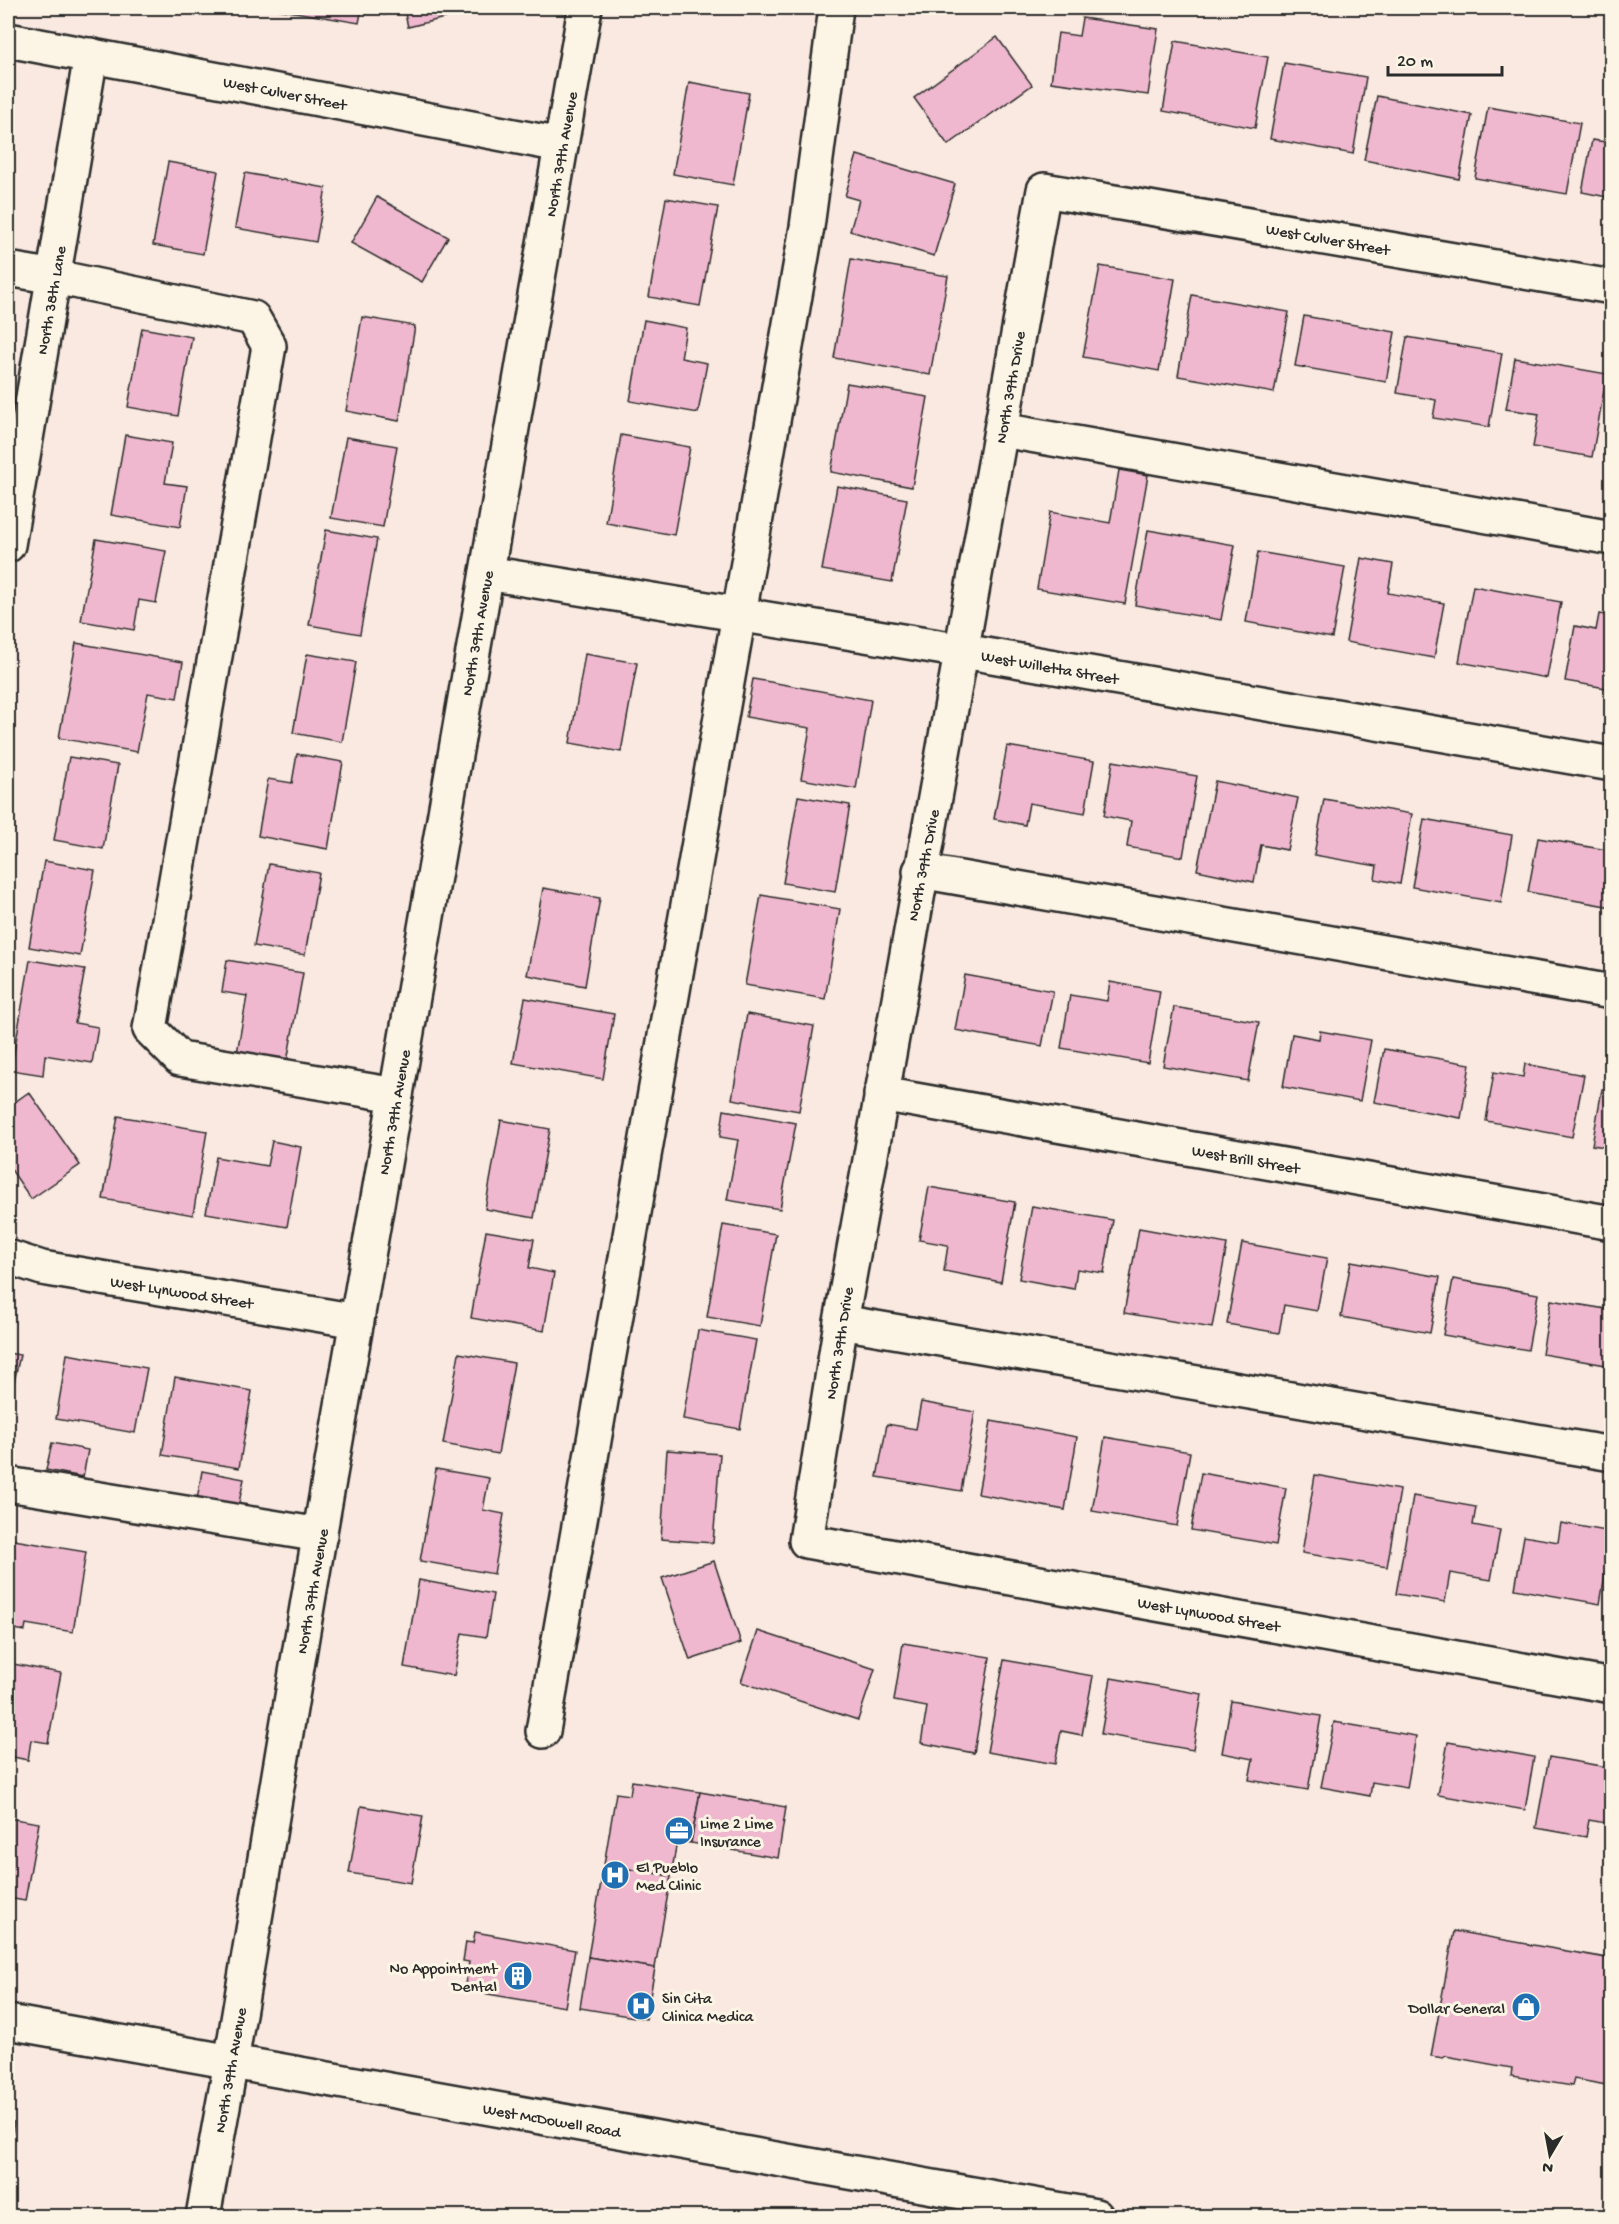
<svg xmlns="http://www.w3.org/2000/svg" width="1619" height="2224" viewBox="0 0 1619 2224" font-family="'Gochi Hand',sans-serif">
	<rect width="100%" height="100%" fill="#f9e9e0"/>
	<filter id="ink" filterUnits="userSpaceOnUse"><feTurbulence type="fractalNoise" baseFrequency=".0167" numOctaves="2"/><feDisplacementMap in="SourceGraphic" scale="12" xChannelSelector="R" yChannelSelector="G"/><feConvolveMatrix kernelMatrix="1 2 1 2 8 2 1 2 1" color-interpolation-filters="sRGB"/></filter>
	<g filter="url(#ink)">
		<g fill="#efb8ce" stroke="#2b2b2b" stroke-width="1.5">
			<polygon points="271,8 362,8 359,23"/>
			<polygon points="382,8 485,8 408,27 404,10 384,15"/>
			<polygon points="1082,18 1158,29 1148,95 1051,82 1058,33 1079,36"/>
			<polygon points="997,37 1032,85 948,145 914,98"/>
			<polygon points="1175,41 1268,57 1255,128 1163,111"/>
			<polygon points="1284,63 1366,77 1353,154 1270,139"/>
			<polygon points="689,82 749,93 733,185 673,174"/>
			<polygon points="1377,96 1472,115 1459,179 1364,160"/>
			<polygon points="1488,107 1580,123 1567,194 1475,178"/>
			<polygon points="1592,140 1612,143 1612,198 1582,192"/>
			<polygon points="857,155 955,184 934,256 850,231 859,200 845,196"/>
			<polygon points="168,162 218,171 203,254 153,245"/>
			<polygon points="245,173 326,188 316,242 235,228"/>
			<polygon points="377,197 448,237 422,282 351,243"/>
			<polygon points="666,198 718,207 700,306 649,297"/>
			<polygon points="851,259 948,276 930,375 834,358"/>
			<polygon points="1100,266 1175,279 1159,371 1083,357"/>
			<polygon points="1192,295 1289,312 1274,393 1178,376"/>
			<polygon points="1304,316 1395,332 1386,382 1295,366"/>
			<polygon points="362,317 415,326 399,421 346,411"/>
			<polygon points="644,320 686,328 681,358 707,363 698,413 630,401"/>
			<polygon points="142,328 192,337 178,416 128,407"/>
			<polygon points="1407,337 1502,353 1489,427 1433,418 1436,400 1397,393"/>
			<polygon points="1515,358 1607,374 1592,457 1533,447 1539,414 1506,409"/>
			<polygon points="847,383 928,397 912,487 831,472"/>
			<polygon points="125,435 172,443 165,483 187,486 180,527 111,515"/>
			<polygon points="621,435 690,447 674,535 606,523"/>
			<polygon points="346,437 397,446 383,527 331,518"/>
			<polygon points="1119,470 1148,475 1125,604 1037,589 1050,512 1110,523"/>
			<polygon points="837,486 907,499 892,582 822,570"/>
			<polygon points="326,530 377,539 360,634 309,625"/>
			<polygon points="1148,530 1235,545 1221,620 1135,605"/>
			<polygon points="96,539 166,551 156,603 139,600 134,630 81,621"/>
			<polygon points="1258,552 1345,567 1332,638 1246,622"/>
			<polygon points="1361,558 1393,564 1388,593 1444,603 1434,658 1346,642"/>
			<polygon points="1473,586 1561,602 1547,678 1459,662"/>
			<polygon points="1599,614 1612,616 1612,689 1565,681 1575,626 1596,630"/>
			<polygon points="76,643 183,662 177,698 148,693 137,752 59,738"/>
			<polygon points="307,654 356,662 342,742 293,733"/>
			<polygon points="585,654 637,663 621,752 570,743"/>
			<polygon points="753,679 871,700 856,789 801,779 810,728 746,717"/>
			<polygon points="1007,746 1094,761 1085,813 1029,803 1025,825 994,819"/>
			<polygon points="297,754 343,762 328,849 258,836 268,779 292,783"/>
			<polygon points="69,757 118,765 103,849 54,840"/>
			<polygon points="1113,761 1197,776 1183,857 1127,847 1131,821 1104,816"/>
			<polygon points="1215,781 1298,798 1287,850 1261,845 1254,882 1197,870"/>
			<polygon points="798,796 850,805 835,892 783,883"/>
			<polygon points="1324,799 1412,814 1400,884 1375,879 1377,866 1314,855"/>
			<polygon points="1424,819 1512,835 1501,903 1412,887"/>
			<polygon points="1538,838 1612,851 1612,907 1528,892"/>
			<polygon points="44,861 95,870 80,956 29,947"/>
			<polygon points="269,864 319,873 305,955 254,946"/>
			<polygon points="543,888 600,898 585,986 527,975"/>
			<polygon points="761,895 840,909 825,999 745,985"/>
			<polygon points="30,960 85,969 75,1023 98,1027 92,1063 45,1055 43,1075 11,1070"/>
			<polygon points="227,960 303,973 287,1062 237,1053 247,996 222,992"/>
			<polygon points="965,975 1053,991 1042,1046 955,1030"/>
			<polygon points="1110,982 1160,991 1148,1063 1061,1048 1070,995 1107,1001"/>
			<polygon points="525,998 614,1014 603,1079 513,1063"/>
			<polygon points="1174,1007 1259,1022 1248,1081 1163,1066"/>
			<polygon points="747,1014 814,1026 799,1111 732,1099"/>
			<polygon points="1320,1031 1371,1040 1360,1101 1283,1087 1292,1034 1319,1039"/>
			<polygon points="1384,1049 1470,1064 1461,1118 1374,1102"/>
			<polygon points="1525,1064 1584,1075 1572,1137 1486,1121 1494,1072 1523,1077"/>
			<polygon points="1602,1089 1612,1090 1612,1148 1592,1145"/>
			<polygon points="29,1092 80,1165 31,1199 8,1165 8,1107"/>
			<polygon points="724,1110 796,1123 780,1209 727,1200 738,1140 720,1137"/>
			<polygon points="118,1116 207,1131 193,1215 103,1199"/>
			<polygon points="501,1120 550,1129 534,1218 485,1209"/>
			<polygon points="272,1141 301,1147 287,1227 206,1213 216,1157 267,1166"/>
			<polygon points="929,1187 1015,1202 1001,1282 944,1271 948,1245 919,1240"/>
			<polygon points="1032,1206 1113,1220 1104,1273 1077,1269 1074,1289 1019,1279"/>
			<polygon points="723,1225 776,1234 760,1326 707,1317"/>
			<polygon points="1139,1228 1227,1244 1212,1328 1124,1313"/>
			<polygon points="486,1231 534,1239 529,1268 554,1273 544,1331 471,1318"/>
			<polygon points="1242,1243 1327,1258 1317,1311 1284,1305 1279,1333 1227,1324"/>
			<polygon points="1351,1261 1440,1277 1430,1333 1341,1317"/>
			<polygon points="1453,1279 1538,1294 1528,1350 1443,1335"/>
			<polygon points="1551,1300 1612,1310 1612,1366 1542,1354"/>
			<polygon points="698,1330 756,1340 740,1429 683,1419"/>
			<polygon points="8,1353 20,1355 8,1409"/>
			<polygon points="459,1353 514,1363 498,1454 443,1444"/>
			<polygon points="67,1354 147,1368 135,1433 56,1419"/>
			<polygon points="175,1377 252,1391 239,1468 162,1455"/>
			<polygon points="921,1402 975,1412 961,1491 877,1477 887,1424 916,1429"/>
			<polygon points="991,1421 1077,1437 1065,1510 978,1494"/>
			<polygon points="1105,1437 1190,1452 1177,1526 1092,1511"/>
			<polygon points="52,1443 88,1450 83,1477 46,1470"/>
			<polygon points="667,1450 720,1454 713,1543 661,1539"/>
			<polygon points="436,1469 489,1478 483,1510 504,1514 494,1574 420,1561"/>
			<polygon points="202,1471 244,1479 237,1512 196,1505"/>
			<polygon points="1201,1473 1286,1488 1276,1545 1191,1530"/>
			<polygon points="1315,1475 1400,1490 1387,1567 1302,1553"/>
			<polygon points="1413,1496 1476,1507 1473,1525 1500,1530 1491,1580 1450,1573 1445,1602 1396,1594"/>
			<polygon points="1561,1523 1612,1532 1600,1604 1515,1589 1524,1536 1558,1542"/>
			<polygon points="8,1539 86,1552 73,1632 26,1624 25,1631 8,1628"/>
			<polygon points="714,1561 741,1643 690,1660 662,1578"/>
			<polygon points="419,1580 493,1594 486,1637 462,1633 454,1676 404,1667"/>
			<polygon points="758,1631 875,1669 858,1720 741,1682"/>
			<polygon points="903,1643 990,1657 974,1753 921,1743 927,1707 894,1701"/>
			<polygon points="1004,1660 1093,1676 1082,1735 1061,1731 1055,1764 987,1752"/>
			<polygon points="8,1663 61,1673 48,1743 31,1740 28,1760 8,1756"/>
			<polygon points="1111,1678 1202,1694 1193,1750 1101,1734"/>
			<polygon points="1231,1701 1321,1716 1308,1790 1249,1780 1253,1759 1222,1753"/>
			<polygon points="1334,1722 1416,1736 1407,1788 1372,1782 1370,1796 1321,1787"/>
			<polygon points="1448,1742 1534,1757 1525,1810 1438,1795"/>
			<polygon points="1549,1757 1612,1768 1612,1824 1589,1820 1586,1837 1536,1828"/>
			<polygon points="632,1781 700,1792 691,1843 677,1841 671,1876 604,1865 616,1793 630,1795"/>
			<polygon points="700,1792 786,1807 778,1858 691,1843"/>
			<polygon points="361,1806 423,1816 411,1883 349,1873"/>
			<polygon points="8,1818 39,1823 25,1901 8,1898"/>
			<polygon points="604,1865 671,1876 655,1968 588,1957"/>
			<polygon points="1454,1931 1612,1959 1612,2086 1574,2079 1572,2086 1511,2076 1512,2068 1446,2056 1443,2058 1431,2056"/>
			<polygon points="475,1932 575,1950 565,2007 464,1990 469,1962 463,1961 466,1942 473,1943"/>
			<polygon points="588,1957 655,1968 646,2019 580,2008"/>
			<polygon points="8,2121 14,2122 8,2158"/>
			<polygon points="581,2212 601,2216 580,2216"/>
		</g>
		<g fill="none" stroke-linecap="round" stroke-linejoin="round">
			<g stroke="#2b2b2b" stroke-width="38">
				<g id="minor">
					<polyline points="8,40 561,145"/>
					<polyline points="8,269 55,277 253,318 269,346 150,1029 180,1059 396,1095"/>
					<polyline points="1612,287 1044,190 841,1322 806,1541 1612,1686"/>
					<polyline points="1002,430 1612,538"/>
					<polyline points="8,545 91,55"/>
					<polyline points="487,573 963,651 1612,764"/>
					<polyline points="920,871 1612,992"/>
					<polyline points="881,1094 1612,1223"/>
					<polyline points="8,1257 42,1268 357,1321"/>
					<polyline points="841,1322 1612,1454"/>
					<polyline points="8,1484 320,1535"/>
					<polyline points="543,1731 807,227 836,8"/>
					<polyline points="203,2216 231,2062 308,1601 585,8"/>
				</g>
			</g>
			<g stroke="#2b2b2b" stroke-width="38">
				<polyline id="major" points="8,2022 1096,2216"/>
			</g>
			<use href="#minor" stroke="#fcf5e5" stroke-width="33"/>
			<use href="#major" stroke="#fcf5e5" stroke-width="33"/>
		</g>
	</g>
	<defs>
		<g id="office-disc" transform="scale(1.5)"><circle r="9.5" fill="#1f6fb2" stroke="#fcf5e5"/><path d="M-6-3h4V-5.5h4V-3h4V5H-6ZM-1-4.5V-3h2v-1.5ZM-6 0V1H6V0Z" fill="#fff"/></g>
		<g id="hospital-disc" transform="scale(1.5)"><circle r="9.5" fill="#1f6fb2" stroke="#fcf5e5"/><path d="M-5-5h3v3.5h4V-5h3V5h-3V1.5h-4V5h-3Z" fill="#fff"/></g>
		<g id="building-disc" transform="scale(1.5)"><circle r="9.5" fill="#1f6fb2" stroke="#fcf5e5"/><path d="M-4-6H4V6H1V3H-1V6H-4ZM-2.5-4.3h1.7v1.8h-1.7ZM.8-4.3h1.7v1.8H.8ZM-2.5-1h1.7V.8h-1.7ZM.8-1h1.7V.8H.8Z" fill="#fff"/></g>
		<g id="shop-disc" transform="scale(1.5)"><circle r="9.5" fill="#1f6fb2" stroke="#fcf5e5"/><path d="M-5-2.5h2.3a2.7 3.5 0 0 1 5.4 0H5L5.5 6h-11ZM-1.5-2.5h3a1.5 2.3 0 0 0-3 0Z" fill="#fff"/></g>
	</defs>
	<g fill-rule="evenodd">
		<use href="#office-disc" x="679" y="1831"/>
		<use href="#hospital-disc" x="615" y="1875"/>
		<use href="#building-disc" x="518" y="1976"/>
		<use href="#hospital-disc" x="641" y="2006"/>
		<use href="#shop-disc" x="1526" y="2007"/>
	</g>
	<g text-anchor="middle" stroke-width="6" stroke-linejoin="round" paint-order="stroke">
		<g font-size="16" fill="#2b2b2b" stroke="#fcf5e5">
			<text transform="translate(285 92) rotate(11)" y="6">West Culver Street</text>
			<text transform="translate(560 154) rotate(-80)" y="6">North 39th Avenue</text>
			<text transform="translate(1328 238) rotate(10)" y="6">West Culver Street</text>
			<text transform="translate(50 300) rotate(-80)" y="6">North 38th Lane</text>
			<text transform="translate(1009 387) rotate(-80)" y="6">North 39th Drive</text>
			<text transform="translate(476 633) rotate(-80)" y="6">North 39th Avenue</text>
			<text transform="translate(1050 666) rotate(10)" y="6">West Willetta Street</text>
			<text transform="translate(922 865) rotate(-79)" y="6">North 39th Drive</text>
			<text transform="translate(393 1112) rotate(-80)" y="6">North 39th Avenue</text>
			<text transform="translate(1246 1158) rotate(10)" y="6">West Brill Street</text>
			<text transform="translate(182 1291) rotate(9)" y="6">West Lynwood Street</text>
			<text transform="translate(838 1343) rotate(-81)" y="6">North 39th Drive</text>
			<text transform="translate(311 1591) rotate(-80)" y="6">North 39th Avenue</text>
			<text transform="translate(1209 1613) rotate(10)" y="6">West Lynwood Street</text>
			<text transform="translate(229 2070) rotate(-80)" y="6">North 39th Avenue</text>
			<text transform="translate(552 2119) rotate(10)" y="6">West McDowell Road</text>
		</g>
		<g font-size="16" fill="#2b2b2b" stroke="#fcf5e5" text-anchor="start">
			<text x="700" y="1828">Lime 2 Lime<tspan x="700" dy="18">Insurance</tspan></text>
			<text x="636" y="1872">El Pueblo<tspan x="636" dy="18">Med Clinic</tspan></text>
			<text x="497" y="1973" text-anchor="end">No Appointment<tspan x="497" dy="18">Dental</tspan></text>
			<text x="662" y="2003">Sin Cita<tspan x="662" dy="18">Clinica Medica</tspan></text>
			<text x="1505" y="2013" text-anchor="end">Dollar General</text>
		</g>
	</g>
	<rect width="1619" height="2224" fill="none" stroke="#fcf5e5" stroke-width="30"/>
	<rect x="15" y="15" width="1589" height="2194" fill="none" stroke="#2b2b2b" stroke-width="2" filter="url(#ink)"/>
	<g transform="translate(1550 2155) rotate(190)" stroke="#fcf5e5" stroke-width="4.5" paint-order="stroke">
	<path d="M0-4.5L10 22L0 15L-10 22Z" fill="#2b2b2b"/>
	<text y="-9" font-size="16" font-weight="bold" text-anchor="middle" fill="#2b2b2b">N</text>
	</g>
	<path d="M1388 66v9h114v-9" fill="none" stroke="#2b2b2b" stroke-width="3"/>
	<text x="1397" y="66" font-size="18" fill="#2b2b2b" stroke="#fcf5e5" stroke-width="4.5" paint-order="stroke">20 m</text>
</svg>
